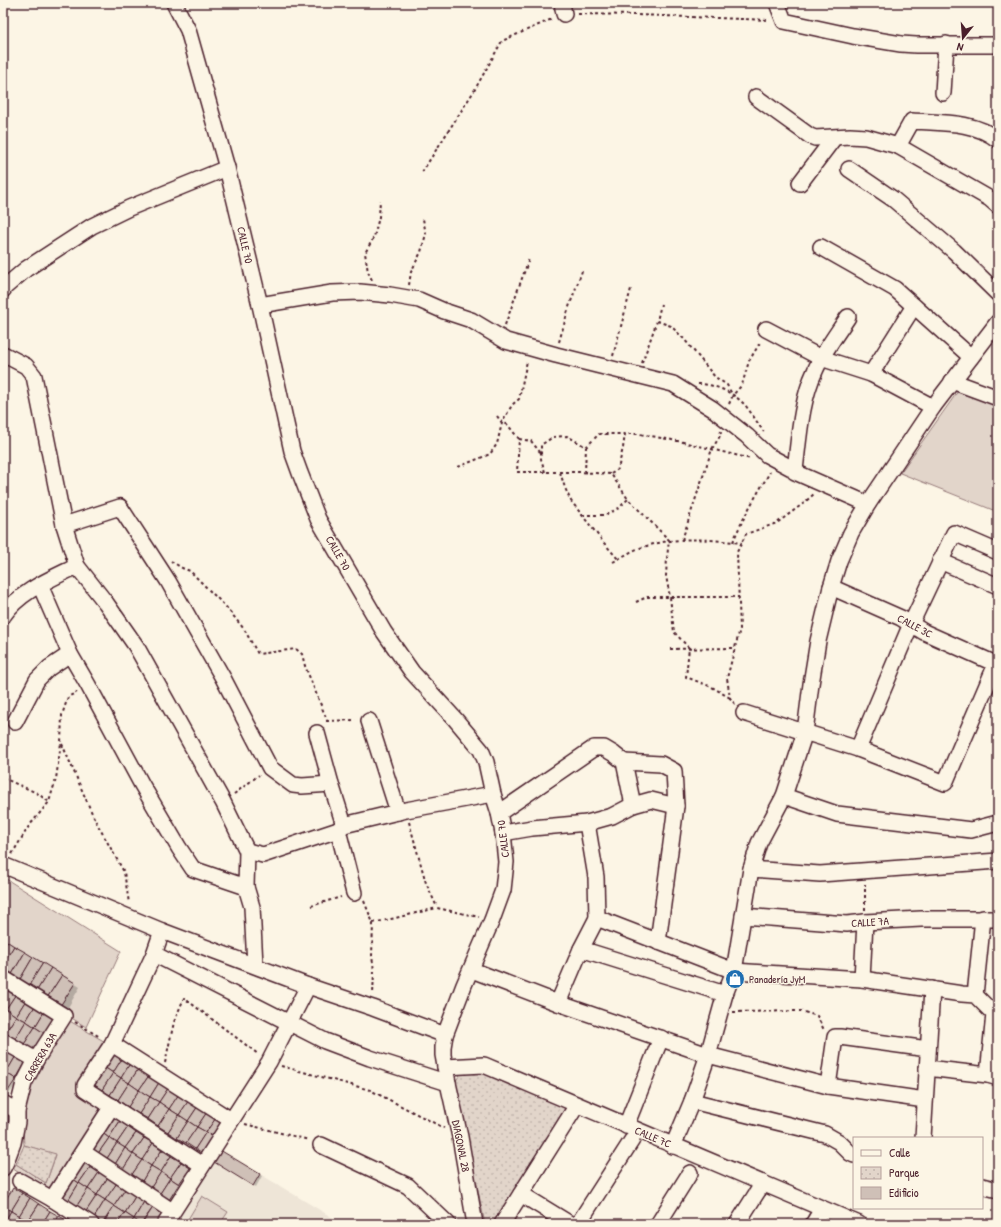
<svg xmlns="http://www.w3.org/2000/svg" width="1001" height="1227" viewBox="0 0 1001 1227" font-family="'Patrick Hand',sans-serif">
	<defs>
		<pattern id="park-dots" width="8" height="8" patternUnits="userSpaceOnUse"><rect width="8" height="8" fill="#e2d5ca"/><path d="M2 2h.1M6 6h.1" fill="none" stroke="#c3b6ae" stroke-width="1.8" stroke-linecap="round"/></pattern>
	</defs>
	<rect width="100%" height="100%" fill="#fcf5e5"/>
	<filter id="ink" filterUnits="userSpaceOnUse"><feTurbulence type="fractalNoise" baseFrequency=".025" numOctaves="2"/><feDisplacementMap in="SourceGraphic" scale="8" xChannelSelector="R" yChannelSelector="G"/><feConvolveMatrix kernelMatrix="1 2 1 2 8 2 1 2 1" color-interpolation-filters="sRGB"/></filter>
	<g filter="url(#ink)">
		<polygon fill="#eee5d7" points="220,1150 260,1174 343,1224 220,1224 228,1212 202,1196 185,1224 174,1224"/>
		<g fill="#e2d5ca" stroke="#967a7a">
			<polygon points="961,387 998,401 998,512 900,473"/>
			<polygon points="3,877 121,951 86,1027 70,1017 72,1013 60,1006 75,983 3,939"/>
			<path d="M68,1020L107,1043L81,1087L104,1110L52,1193L13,1169L16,1164L46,1183L56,1155L24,1145C23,1130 22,1115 26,1101C35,1072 53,1046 68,1020Z"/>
			<polygon points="202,1196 228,1212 220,1224 185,1224"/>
		</g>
		<g fill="url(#park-dots)" stroke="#967a7a">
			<polygon points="461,1073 483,1073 568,1107 494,1224 485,1224 455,1082"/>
			<polygon points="24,1145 56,1154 46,1183 16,1164"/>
		</g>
		<g fill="#0003">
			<polygon points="3,940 80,987 67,1009 3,970"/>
			<polygon points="3,987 59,1022 39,1055 3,1033"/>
			<polygon points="3,1046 33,1065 19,1079 7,1098 3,1095"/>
			<polygon points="3,1110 12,1116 3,1130"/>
			<polygon points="118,1120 195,1172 172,1201 115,1165"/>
			<polygon points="3,1136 8,1139 3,1146"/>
			<polygon points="221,1152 262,1176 256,1187 215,1161"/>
			<polygon points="82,1161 169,1216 165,1224 105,1224 60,1195"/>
			<polygon points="20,1192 70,1224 3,1224 3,1206"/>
		</g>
		<g fill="#cfc0b7" stroke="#4a1f2b">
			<polygon points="5,940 14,946 3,964 3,943"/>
			<polygon points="14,946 25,952 11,976 3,971 3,964"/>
			<polygon points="25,952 33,957 19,981 11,976"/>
			<polygon points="33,957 43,963 28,987 19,981"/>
			<polygon points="43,963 51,968 36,992 28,987"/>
			<polygon points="51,968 62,975 47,998 36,992"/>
			<polygon points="62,975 75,983 60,1006 47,998"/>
			<polygon points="7,989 16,994 6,1009 3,1007 3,994"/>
			<polygon points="16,994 26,1000 16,1016 6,1009"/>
			<polygon points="26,1000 35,1006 26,1021 16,1016"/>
			<polygon points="35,1006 44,1012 35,1027 26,1021"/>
			<polygon points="6,1009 16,1016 4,1035 3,1034 3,1014"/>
			<polygon points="44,1012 54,1018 44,1033 35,1027"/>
			<polygon points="16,1016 26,1021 14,1041 4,1035"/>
			<polygon points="26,1021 35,1027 23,1046 14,1041"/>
			<polygon points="35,1027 44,1033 32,1052 23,1046"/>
			<polygon points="7,1048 17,1054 6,1073 3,1071 3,1054"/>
			<polygon points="114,1051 123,1057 113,1073 104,1067"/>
			<polygon points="17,1054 27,1060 16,1079 6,1073"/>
			<polygon points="123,1057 131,1062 121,1078 113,1073"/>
			<polygon points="131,1062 139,1068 129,1083 121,1078"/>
			<polygon points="104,1067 113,1073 102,1090 93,1084"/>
			<polygon points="139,1068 150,1074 139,1090 129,1083"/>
			<polygon points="6,1073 16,1079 4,1097 3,1096 3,1077"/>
			<polygon points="113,1073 121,1078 110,1095 102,1090"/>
			<polygon points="150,1074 160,1081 150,1097 139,1090"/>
			<polygon points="121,1078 129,1083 118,1100 110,1095"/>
			<polygon points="160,1081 169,1087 159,1102 150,1097"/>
			<polygon points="129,1083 139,1090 128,1107 118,1100"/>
			<polygon points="169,1087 179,1094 169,1109 159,1102"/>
			<polygon points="139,1090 150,1097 139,1114 128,1107"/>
			<polygon points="179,1094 189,1100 179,1115 169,1109"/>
			<polygon points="150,1097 159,1102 148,1119 139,1114"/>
			<polygon points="189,1100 198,1106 188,1121 179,1115"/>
			<polygon points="159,1102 169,1109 158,1126 148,1119"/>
			<polygon points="198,1106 207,1112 197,1127 188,1121"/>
			<polygon points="169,1109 179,1115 168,1132 158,1126"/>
			<polygon points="207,1112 216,1118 206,1132 197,1127"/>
			<polygon points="111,1115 120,1121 109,1138 101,1132"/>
			<polygon points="179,1115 188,1121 177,1138 168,1132"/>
			<polygon points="216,1118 225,1124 216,1139 206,1132"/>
			<polygon points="120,1121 128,1127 117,1143 109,1138"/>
			<polygon points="188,1121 197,1127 186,1143 177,1138"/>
			<polygon points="128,1127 136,1133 125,1148 117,1143"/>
			<polygon points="197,1127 206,1132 195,1149 186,1143"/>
			<polygon points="101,1132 109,1138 97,1155 89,1150"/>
			<polygon points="206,1132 216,1139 205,1156 195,1149"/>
			<polygon points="136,1133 144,1138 133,1154 125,1148"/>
			<polygon points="109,1138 117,1143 106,1160 97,1155"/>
			<polygon points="144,1138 153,1143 142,1160 133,1154"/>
			<polygon points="117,1143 125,1148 114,1166 106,1160"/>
			<polygon points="153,1143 162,1150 151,1166 142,1160"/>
			<polygon points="125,1148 133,1154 122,1171 114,1166"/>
			<polygon points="162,1150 171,1156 161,1172 151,1166"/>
			<polygon points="220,1150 260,1174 253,1186 214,1162"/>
			<polygon points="133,1154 142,1160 131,1176 122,1171"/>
			<polygon points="171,1156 181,1162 170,1178 161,1172"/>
			<polygon points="82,1160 91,1166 79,1183 70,1177"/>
			<polygon points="142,1160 151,1166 141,1183 131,1176"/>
			<polygon points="181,1162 190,1168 179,1184 170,1178"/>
			<polygon points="91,1166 100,1171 88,1189 79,1183"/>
			<polygon points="151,1166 161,1172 150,1189 141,1183"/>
			<polygon points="100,1171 108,1177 97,1195 88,1189"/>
			<polygon points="161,1172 170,1178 159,1195 150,1189"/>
			<polygon points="70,1177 79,1183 68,1201 59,1195"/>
			<polygon points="108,1177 117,1183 105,1200 97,1195"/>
			<polygon points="170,1178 179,1184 169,1200 159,1195"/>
			<polygon points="79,1183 88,1189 76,1207 68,1201"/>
			<polygon points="117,1183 126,1188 114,1206 105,1200"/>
			<polygon points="13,1188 22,1193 11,1211 3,1206 3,1204"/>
			<polygon points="126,1188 136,1195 125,1213 114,1206"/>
			<polygon points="88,1189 97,1195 85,1213 76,1207"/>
			<polygon points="22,1193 30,1198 19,1216 11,1211"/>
			<polygon points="97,1195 105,1200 94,1218 85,1213"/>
			<polygon points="136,1195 145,1200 134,1219 125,1213"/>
			<polygon points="30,1198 39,1204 28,1221 19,1216"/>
			<polygon points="105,1200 114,1206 102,1224 94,1218"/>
			<polygon points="145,1200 154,1206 141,1224 134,1219"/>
			<polygon points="39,1204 50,1211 42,1224 33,1224 28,1221"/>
			<polygon points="3,1206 11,1211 3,1224"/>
			<polygon points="114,1206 125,1213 117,1224 103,1224"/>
			<polygon points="154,1206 164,1212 156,1224 142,1224"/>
			<polygon points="11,1211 19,1216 14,1224 3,1224"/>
			<polygon points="50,1211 59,1216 54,1224 42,1224"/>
			<polygon points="125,1213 134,1219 130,1224 117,1224"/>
			<polygon points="19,1216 28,1221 27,1224 14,1224"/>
			<polygon points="59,1216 68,1221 67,1224 54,1224"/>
		</g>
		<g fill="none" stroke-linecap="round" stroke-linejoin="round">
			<g stroke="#4a1f2b" stroke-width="18">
				<g id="minor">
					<polyline points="174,3 188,30 227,168 260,305 292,451 300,473 318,519 384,632 412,672 455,719 481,750 486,762 493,794 499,813 503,833 506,862 503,890 492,920 464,985 445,1035 443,1047 443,1055 448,1083 460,1137 475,1224"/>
					<polyline points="562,3 564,14"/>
					<polyline points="777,3 784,21 853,36 901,44 916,45 998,45"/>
					<polyline points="943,93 946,44"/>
					<polyline points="756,97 810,136 815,138 850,136 866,137 898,146 990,199 998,206"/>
					<path d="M898,146L912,121C941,123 975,121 998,140"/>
					<polyline points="849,169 893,199 954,251 998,294"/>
					<polyline points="800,183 834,138"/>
					<polyline points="821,247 895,289 971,357"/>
					<polyline points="3,290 5,287 26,269 92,226 129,208 227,168"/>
					<polyline points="260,305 332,293 360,292 390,295 419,300 444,311 471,320 506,341 556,355 673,384 713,409 747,436 767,455 795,470 795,472 868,504"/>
					<polyline points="766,329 821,358 871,374 933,407"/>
					<polyline points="3,354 26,366 34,376 64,525 77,566 106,603 136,646 223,802 247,851 246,887 252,907 255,965"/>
					<polyline points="871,374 914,306"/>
					<polyline points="952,381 998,398"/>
					<path d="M795,470C799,438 801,400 815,371C823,352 837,334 848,317"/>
					<polyline points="64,525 120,507 168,581 223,678 270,768 293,785 302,786 331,784"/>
					<polyline points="940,561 998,586"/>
					<polyline points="40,585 70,654 88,685 142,785 179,848 193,869 246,887"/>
					<polyline points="831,587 901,618 924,632 998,665"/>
					<path d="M3,616C20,591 51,579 77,566"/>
					<polyline points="744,713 858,749 945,783 996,664"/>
					<polyline points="369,721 398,812"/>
					<polyline points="15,722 37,680 49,668 70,654"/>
					<polyline points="317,733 331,784 344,825"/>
					<polyline points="858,749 911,624 954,533 998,552"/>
					<polyline points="624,762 661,764 674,771 676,806 658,942"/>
					<polyline points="784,796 837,814 971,830 998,823"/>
					<polyline points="499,813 594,748 604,748 614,754 624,762 633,805"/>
					<polyline points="338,830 354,893"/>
					<polyline points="503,833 532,828 587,823 612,816 633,805 651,800 676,806"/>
					<polyline points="247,851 263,855 338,830 344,825 406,810 493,794"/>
					<polyline points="3,865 162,931 308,986 373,1008 445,1035"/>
					<polyline points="751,869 820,874 998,861"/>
					<polyline points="743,916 847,924 865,922 921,919 998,919"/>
					<polyline points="597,918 734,971 862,979 962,994 975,995 994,1014 988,1075"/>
					<polyline points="162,931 154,954 112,1044 85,1085 85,1089 202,1165"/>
					<polyline points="581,949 725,994"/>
					<polyline points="154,954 325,1041 370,1058 448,1083"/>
					<polyline points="472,970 558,1003 708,1055 828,1086 925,1100"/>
					<polyline points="3,978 64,1016 36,1060 24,1083 17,1111 17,1122 13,1143 6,1162 3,1168"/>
					<polyline points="862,979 865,922"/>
					<polyline points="975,995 983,918"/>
					<polyline points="558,1003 581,949 597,918 596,877 587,823"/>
					<polyline points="3,1041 36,1060"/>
					<polyline points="112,1044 231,1120"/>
					<polyline points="445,1067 484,1065 859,1224"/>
					<polyline points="927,1068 988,1075 998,1078"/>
					<polyline points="828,1086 835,1037 840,1037 928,1049"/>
					<polyline points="692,1101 825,1134 839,1142 850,1153 854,1155"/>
					<polyline points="3,1103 17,1111"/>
					<polyline points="626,1126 661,1038"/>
					<polyline points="923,1138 932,989"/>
					<polyline points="321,1145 408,1186 448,1224"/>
					<polyline points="673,1146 692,1101 708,1055 725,994 734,971 751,869 759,843 784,796 805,732 811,684 818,641 831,587 839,561 851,533 868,504 933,407 998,322"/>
					<polyline points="83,1152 172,1211"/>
					<polyline points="20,1181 52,1199 91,1224"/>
					<polyline points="982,1186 998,1190"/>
					<polyline points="521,1194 570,1224"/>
					<polyline points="52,1199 112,1106"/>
					<polyline points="165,1224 269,1062 308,986"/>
					<polyline points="502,1224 577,1105"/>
					<polyline points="578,1224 632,1140"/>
					<polyline points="658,1224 690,1173"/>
					<polyline points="737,1224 763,1183"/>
					<polyline points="813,1224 822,1209"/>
				</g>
			</g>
			<g stroke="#4a1f2b" stroke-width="2" stroke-dasharray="3 3" stroke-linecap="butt">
				<polyline points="578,14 637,15 769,20"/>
				<polyline points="422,172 474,91 502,41 552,19"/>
				<polyline points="372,280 368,272 365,253 374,237 379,217 380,200"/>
				<polyline points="409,285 411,272 421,252 426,234 423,219"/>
				<polyline points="657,321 671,326 684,339 715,377 727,385 732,394"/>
				<polyline points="505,325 529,259"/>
				<polyline points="559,342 569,307 582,271"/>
				<polyline points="613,356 631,289"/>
				<polyline points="642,363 657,321 661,304"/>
				<path d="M698,384C714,384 732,392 743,403C751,411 757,423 764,432"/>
				<polyline points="729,404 733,395 742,385 749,361 761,341"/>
				<polyline points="497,416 502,423 507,424 519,439 517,472 578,472 611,474 628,499 669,540 667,558 666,576 670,597 674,632 689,648 686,677 712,687 730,698"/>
				<polyline points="519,439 531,441 540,452"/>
				<polyline points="458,467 490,454 497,444 502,423 512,405 519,399 527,361"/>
				<polyline points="545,472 541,459 541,445 553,437 567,436 586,447 599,434 640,434 683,442 751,459"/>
				<polyline points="560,472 565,488 571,501 604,543 618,559"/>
				<polyline points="585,473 586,447"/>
				<polyline points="611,474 618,469 623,448 625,434"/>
				<polyline points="582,515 605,515 619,508 628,499"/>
				<polyline points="682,540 712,449 720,436 721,431"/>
				<path d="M733,542C743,517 757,494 770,472"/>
				<polyline points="171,561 182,568 190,571 226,607 244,629 258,654 296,649 302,654 305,666 327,720"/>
				<path d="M613,562C622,557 631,551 640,548C675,536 707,539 742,543"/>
				<polyline points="636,602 647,597 739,597"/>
				<polyline points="670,649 734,648"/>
				<polyline points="735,704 730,698 727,678 740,629 737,552 746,534 777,523 804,503 814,494"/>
				<polyline points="326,721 356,720"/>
				<polyline points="62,744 95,820 124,872 129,903"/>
				<polyline points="3,778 37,793 49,802"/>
				<polyline points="234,794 259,775"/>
				<polyline points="409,822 426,883 437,907"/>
				<polyline points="12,854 29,826 49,802 52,792 56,779 61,743 62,715 68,697 77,692"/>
				<polyline points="364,901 373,923 372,956 374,971 373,995"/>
				<polyline points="311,906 341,897"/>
				<polyline points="865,910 865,884"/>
				<polyline points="373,923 391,919 437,908 479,917"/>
				<polyline points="733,1012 801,1011 817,1016 824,1030"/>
				<polyline points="75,1022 100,1037"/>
				<polyline points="165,1063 174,1022 184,998 258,1054"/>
				<polyline points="281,1066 370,1090 444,1128"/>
				<polyline points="245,1124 309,1140"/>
			</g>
			<use href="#minor" stroke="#fcf5e5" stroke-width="15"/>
		</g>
	</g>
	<defs>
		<g id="shop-disc" transform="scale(1)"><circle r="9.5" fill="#1f6fb2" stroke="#fcf5e5"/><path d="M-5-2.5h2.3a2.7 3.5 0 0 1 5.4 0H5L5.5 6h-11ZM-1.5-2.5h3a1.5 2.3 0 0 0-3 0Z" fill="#fff"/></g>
	</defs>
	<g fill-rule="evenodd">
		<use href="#shop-disc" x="735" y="979"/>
	</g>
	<g text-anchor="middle" stroke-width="3" stroke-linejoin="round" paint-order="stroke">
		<g font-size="11" fill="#4a1f2b" stroke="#fcf5e5">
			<text transform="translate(245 245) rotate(77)" y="4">CALLE 70</text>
			<text transform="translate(338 553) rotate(60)" y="4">CALLE 70</text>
			<text transform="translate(915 626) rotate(28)" y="4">CALLE 3C</text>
			<text transform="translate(503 839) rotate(-97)" y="4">CALLE 70</text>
			<text transform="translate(870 922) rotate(-4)" y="4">CALLE 7A</text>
			<text transform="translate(40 1057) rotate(-60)" y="4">CARRERA 63A</text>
			<text transform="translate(653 1137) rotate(23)" y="4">CALLE 7C</text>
			<text transform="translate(461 1146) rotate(79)" y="4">DIAGONAL 28</text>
		</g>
		<g font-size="11" fill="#4a1f2b" stroke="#fcf5e5" text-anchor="start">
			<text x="749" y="983">Panadería JyM</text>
		</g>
	</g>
	<rect width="1001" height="1227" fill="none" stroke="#fcf5e5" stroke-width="16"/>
	<rect x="8" y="8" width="985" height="1211" fill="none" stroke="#4a1f2b" stroke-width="1.5" filter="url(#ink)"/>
	<rect x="853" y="1137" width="130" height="72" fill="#fcf5e5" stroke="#b59f9b"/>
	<rect x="861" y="1150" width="20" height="6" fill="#fcf5e5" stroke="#b59f9b"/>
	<text x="889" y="1157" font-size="12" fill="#4a1f2b">Calle</text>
	<rect x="861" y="1167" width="20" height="12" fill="url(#park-dots)" stroke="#b59f9b"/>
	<text x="889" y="1177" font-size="12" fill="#4a1f2b">Parque</text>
	<rect x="861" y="1187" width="20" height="12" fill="#cfc0b7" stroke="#b59f9b"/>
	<text x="889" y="1197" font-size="12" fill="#4a1f2b">Edificio</text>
	<g transform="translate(963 38) rotate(197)" stroke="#fcf5e5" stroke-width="3" paint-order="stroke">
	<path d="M0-3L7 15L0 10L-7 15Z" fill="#4a1f2b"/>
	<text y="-6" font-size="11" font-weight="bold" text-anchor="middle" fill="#4a1f2b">N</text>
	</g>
</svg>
